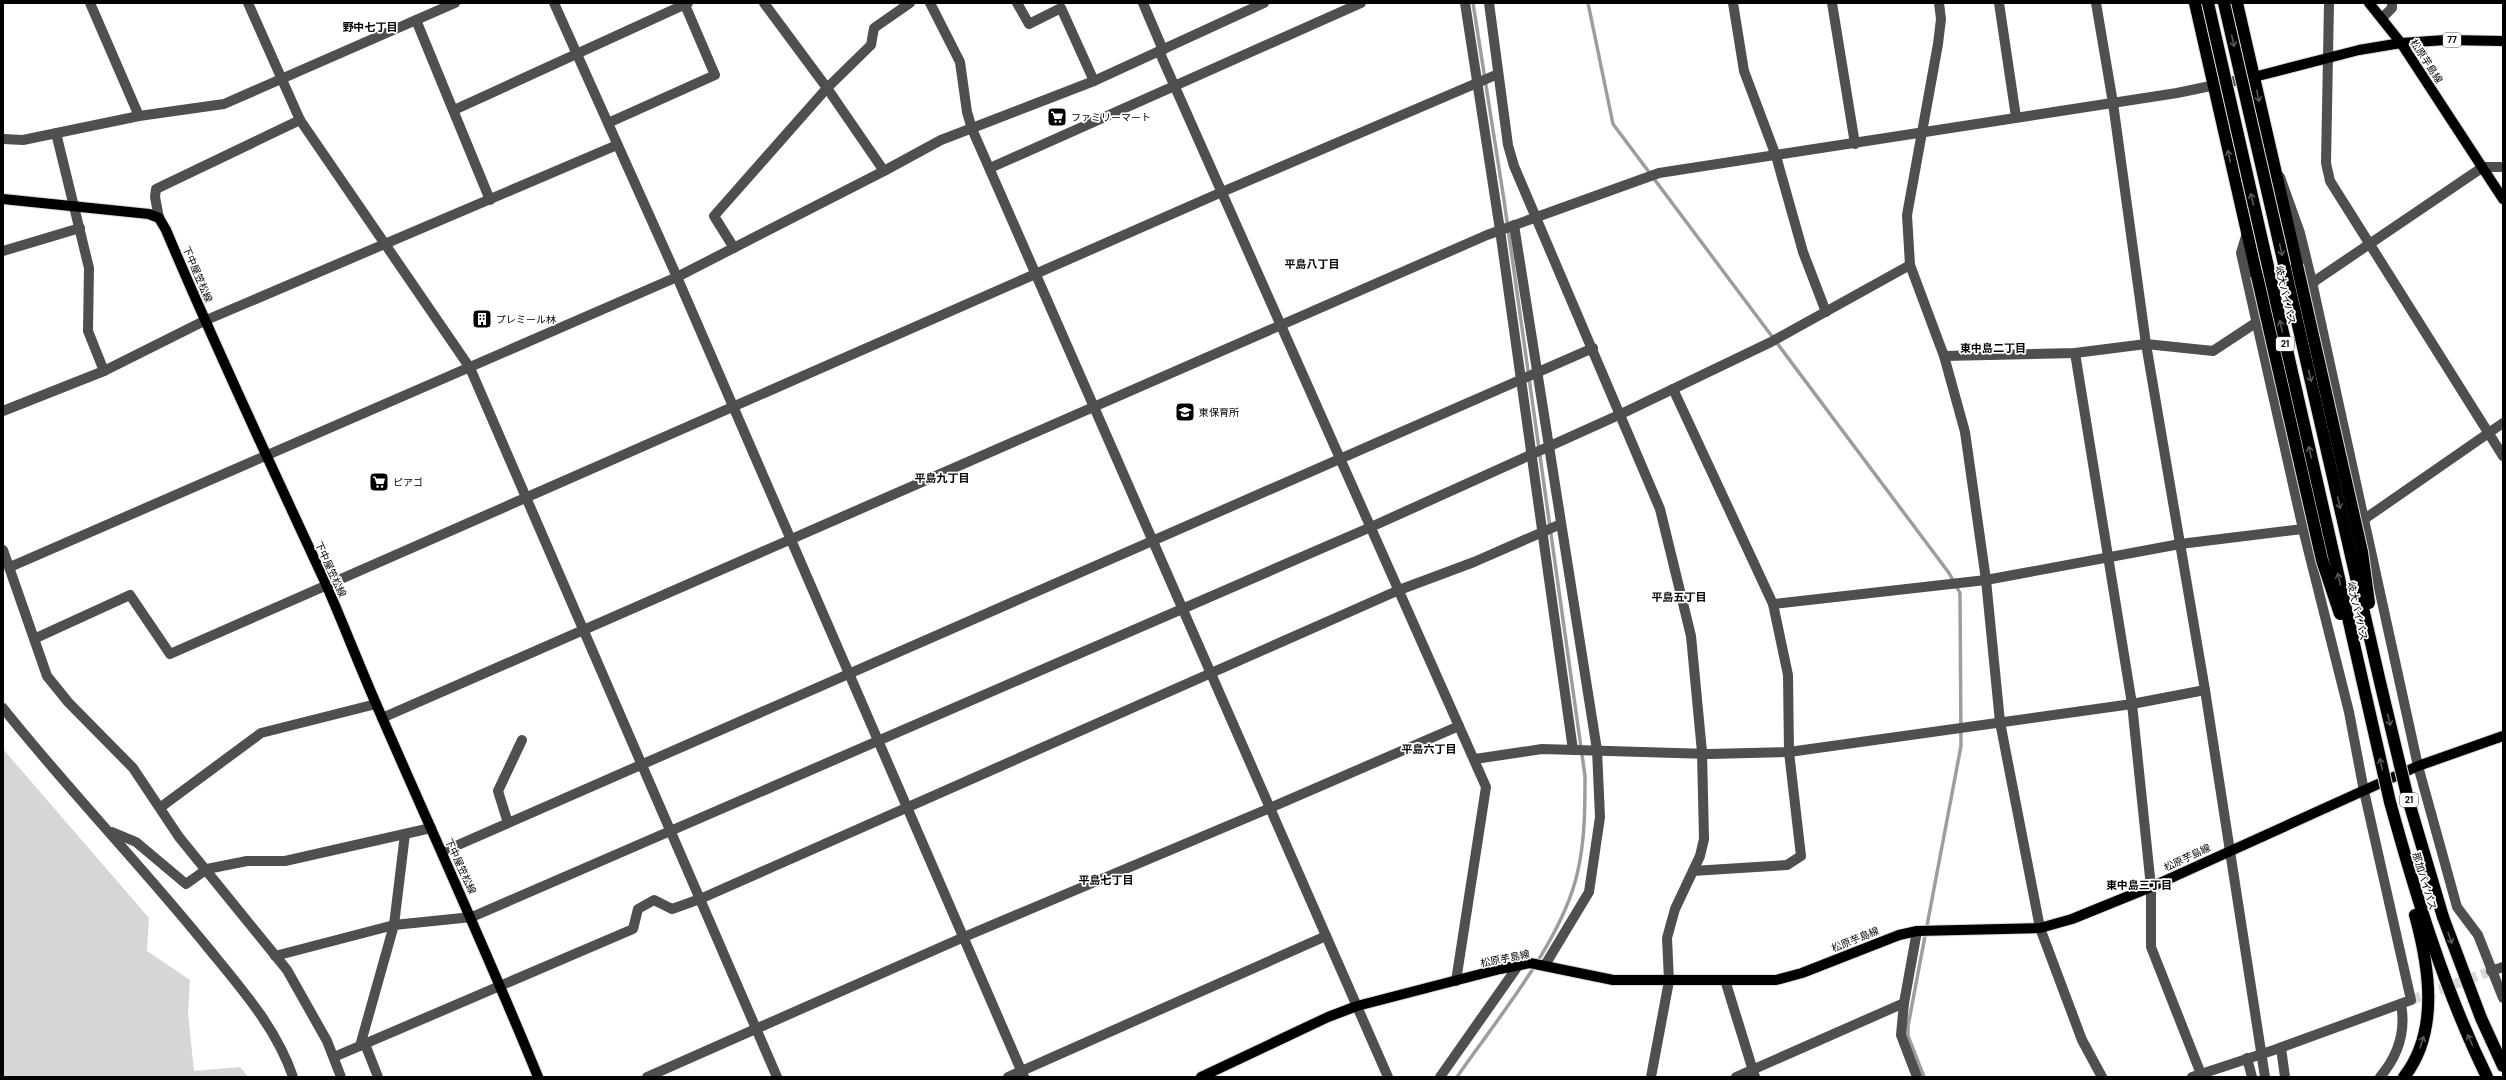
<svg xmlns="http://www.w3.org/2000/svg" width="2506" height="1080" viewBox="0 0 2506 1080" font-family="'DM Sans','Noto Sans JP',sans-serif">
	<rect width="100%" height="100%" fill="#fff"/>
	<polygon fill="#d6d6d6" points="3,749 149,918 147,951 190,980 188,1013 194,1071 240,1067 248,1077 3,1077"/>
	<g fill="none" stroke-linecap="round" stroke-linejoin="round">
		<g stroke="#9d9d9d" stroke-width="3.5">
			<polyline points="1588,3 1613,124 1949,573 1960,593 1961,746 1908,1026 1908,1036 1924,1077"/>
			<path d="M1457,1077C1497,1019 1564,939 1578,870C1585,839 1585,807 1585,776L1504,200L1473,3"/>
		</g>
		<polyline stroke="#d9d9d9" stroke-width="10" stroke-dasharray="10 5" stroke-linecap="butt" points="2411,1000 2491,971"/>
		<g stroke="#dbdbdb" stroke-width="12">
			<g id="major">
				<polyline points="2369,3 2401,43"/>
				<polyline points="2401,43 2446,40 2503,41"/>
				<polyline points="2254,77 2359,50 2401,43 2503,199"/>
				<path d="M3,199L149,214L159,218L166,230C216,349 271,465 325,582C343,623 359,665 377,706C431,830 487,952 538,1077"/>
				<polyline points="1201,1077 1328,1017 1357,1006 1500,969 1530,963 1613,980 1776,980 1802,973 1899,935 1917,931 2040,928 2072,919 2151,887 2418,766 2503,736"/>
			</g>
		</g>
		<g stroke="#dbdbdb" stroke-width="14">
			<g id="highway">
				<polyline points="2195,3 2257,276"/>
				<polyline points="2237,3 2297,265"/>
				<path d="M2390,802C2416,896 2444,989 2487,1077"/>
				<polyline points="2443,917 2481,1018 2503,1066"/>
				<path d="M2404,1077C2440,1031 2429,966 2415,915"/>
			</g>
		</g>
		<g stroke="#4f4f4f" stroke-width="10">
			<polyline points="90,3 139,116"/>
			<polyline points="248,3 300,120 470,368 777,1077"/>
			<polyline points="554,3 677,277 1024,1077"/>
			<polyline points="764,3 827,88 884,171"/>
			<polyline points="930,3 960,62 967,112 972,129 1388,1077"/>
			<polyline points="1017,3 1029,24 1061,8 1094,81"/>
			<polyline points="1143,3 1163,50"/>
			<polyline points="1465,3 1500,230 1573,750"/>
			<polyline points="1489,3 1508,145 1514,166 1660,509 1691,636 1702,752 1704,839 1700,856 1675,909 1667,938 1669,981 1651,1077"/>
			<polyline points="1733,3 1744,71 1776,156 1803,252 1826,312"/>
			<polyline points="1832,3 1855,144"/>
			<polyline points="1939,3 1941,19 1938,44 1907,215 1910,265 1944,356 1965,432 1986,580 2000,722 2040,928 2082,1040 2102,1077"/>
			<polyline points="1999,3 2016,117"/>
			<polyline points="2096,3 2113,103 2146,344 2205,690 2265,1077"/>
			<polyline points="2329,3 2326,163 2330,181 2503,456"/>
			<polyline points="2385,15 2392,8 2392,3"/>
			<polyline points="416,20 490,200"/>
			<polyline points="1159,51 1486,787 1456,981"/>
			<polyline points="454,110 688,3"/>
			<polyline points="608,123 715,75 685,5"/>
			<polyline points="56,133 89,268 88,331 104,371"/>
			<polyline points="3,139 23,140 139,116 224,104 455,3"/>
			<polyline points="990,168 1361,3"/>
			<polyline points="2280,177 2300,233 2312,282 2418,766 2457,907 2478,935 2503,998"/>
			<polyline points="159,218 155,197 156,189 300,120"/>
			<polyline points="1514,225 1597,750 1600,817 1589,892 1545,965"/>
			<polyline points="734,248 714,216 827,88 871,45 874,28 910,3"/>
			<polyline points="3,251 80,228"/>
			<polyline points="2309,285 2483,167 2503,167"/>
			<polyline points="2075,353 2132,704 2151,887 2151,947 2201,1074"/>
			<polyline points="1944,356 2075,353 2146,344 2213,351 2260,320"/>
			<polyline points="1673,389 1773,604 1788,675 1789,752 1801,856 1787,865 1693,871"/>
			<polyline points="3,411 104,371 204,321 617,145"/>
			<polyline points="2366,518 2503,423"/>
			<polyline points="3,550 47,676 68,702 133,768 179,837 287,970 327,1041 341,1077"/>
			<polyline points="10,567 677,277 884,171 941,140 1094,81 1264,3"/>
			<polyline points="1773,604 1986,580 2180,544 2303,529"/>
			<polyline points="36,638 130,595 170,654 1222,192 1498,74"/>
			<path d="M3,708C69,791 143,867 209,949C241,988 277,1029 293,1077"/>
			<polyline points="382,718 1487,235 1659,173 2177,93 2249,78"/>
			<polyline points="1475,759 1542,749 1709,754 1789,752 2132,704 2205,690"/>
			<polyline points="161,807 261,733 376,704"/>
			<polyline points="508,823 498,791 522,740"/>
			<polyline points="112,832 136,842 186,884 207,869 247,861 285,861 431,828"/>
			<polyline points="442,852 1593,348"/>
			<polyline points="275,956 394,925 472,917 1371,527 1621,414 1771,342 1910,265"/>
			<polyline points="2491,971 2503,967"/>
			<polyline points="1725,980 1755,1077"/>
			<polyline points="365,1044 378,1077"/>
			<polyline points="360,1046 394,925 405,834"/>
			<polyline points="2281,1048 2285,1077"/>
			<polyline points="334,1057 633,929 638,909 654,900 672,909 700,899 1399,590 1474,562 1561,524"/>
			<polyline points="2247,1058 2252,1077"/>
			<polyline points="647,1077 964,937 1270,808 1459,726"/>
			<polyline points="1008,1077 1326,936"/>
			<polyline points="1440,1077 1518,966"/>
			<polyline points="1736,1077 1904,1003"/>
			<polyline points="1917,1077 1901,1035 1904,1003 1917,931"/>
			<polyline points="2192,1077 2274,1050 2411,1000 2364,791 2349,712 2303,529 2241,253 2247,233"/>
			<path d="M2380,1077C2398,1056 2406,1031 2401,1004"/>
		</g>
		<use href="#major" stroke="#000" stroke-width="10"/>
		<use href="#highway" stroke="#000" stroke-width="12"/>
		<g stroke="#dbdbdb" stroke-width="14" stroke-linecap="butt">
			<g id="highway-bridge">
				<polyline points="2208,3 2390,802"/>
				<polyline points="2224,3 2380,682 2408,799 2443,917"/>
				<polyline points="2297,265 2362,552 2369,603"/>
				<polyline points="2257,276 2322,560 2340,614"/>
			</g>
		</g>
		<use href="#highway-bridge" stroke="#000" stroke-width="12"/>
	</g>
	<defs><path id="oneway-shaft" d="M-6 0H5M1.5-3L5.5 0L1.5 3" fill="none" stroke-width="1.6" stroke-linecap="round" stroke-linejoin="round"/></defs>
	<g stroke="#595959">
		<use href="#oneway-shaft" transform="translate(2233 41) rotate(77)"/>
		<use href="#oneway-shaft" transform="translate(2258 96) rotate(78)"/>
		<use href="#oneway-shaft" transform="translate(2229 156) rotate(-103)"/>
		<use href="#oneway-shaft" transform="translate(2252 199) rotate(-103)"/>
		<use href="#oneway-shaft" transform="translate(2281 250) rotate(77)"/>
		<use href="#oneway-shaft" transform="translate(2281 326) rotate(-103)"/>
		<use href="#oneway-shaft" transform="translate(2310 376) rotate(77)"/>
		<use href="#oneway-shaft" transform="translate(2310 452) rotate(-103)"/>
		<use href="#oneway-shaft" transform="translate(2339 503) rotate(77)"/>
		<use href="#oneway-shaft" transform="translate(2339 579) rotate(-103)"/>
		<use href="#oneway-shaft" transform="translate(2389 720) rotate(76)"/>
		<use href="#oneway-shaft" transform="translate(2381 764) rotate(-103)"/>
		<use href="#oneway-shaft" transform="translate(2450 938) rotate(71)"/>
		<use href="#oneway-shaft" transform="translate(2470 1040) rotate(-114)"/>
		<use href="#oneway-shaft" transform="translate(2422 1042) rotate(-72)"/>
	</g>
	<defs>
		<g id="supermarket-square" transform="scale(1)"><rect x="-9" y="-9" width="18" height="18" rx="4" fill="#000" stroke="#fff"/><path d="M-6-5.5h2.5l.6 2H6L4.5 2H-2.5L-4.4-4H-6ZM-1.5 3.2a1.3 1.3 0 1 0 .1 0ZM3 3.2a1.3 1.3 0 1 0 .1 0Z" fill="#fff"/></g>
		<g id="building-square" transform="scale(1)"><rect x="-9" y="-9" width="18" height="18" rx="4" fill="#000" stroke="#fff"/><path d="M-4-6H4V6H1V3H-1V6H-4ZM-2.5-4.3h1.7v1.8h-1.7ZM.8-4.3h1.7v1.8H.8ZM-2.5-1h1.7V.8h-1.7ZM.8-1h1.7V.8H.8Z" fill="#fff"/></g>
		<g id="school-square" transform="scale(1)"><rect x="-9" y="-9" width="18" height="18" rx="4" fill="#000" stroke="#fff"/><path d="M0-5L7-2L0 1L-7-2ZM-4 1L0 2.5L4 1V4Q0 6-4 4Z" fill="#fff"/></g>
	</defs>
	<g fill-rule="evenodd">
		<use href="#supermarket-square" x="1057" y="117"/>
		<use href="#building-square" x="482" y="319"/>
		<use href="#school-square" x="1185" y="412"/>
		<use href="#supermarket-square" x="379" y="482"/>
	</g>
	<g text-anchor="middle" stroke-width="3.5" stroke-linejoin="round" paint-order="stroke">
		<g fill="#fff" stroke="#4c4c4c" stroke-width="1">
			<rect x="2443" y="33" width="18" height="14" rx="3"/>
			<rect x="2276" y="337" width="18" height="14" rx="3"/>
			<rect x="2400" y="793" width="18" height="14" rx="3"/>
		</g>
		<g font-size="9" font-weight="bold" fill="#000">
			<text x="2452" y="43">77</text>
			<text x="2285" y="347">21</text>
			<text x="2409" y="803">21</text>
		</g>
		<g font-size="10" fill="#000" stroke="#fff">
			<text transform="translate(2427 61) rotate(57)" y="4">松原芋島線</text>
			<text transform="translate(198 274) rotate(67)" y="4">下中屋笠松線</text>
			<text transform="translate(2286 295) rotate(77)" y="4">岐大バイパス</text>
			<text transform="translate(331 569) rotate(65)" y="4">下中屋笠松線</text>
			<text transform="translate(2358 611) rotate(77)" y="4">岐大バイパス</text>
			<text transform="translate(2187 857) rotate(-25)" y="4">松原芋島線</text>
			<text transform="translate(461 866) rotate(65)" y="4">下中屋笠松線</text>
			<text transform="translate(2425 881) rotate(73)" y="4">那加バイパス</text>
			<text transform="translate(1855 939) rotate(-22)" y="4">松原芋島線</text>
			<text transform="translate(1505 958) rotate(-11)" y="4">松原芋島線</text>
		</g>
		<g font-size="10" fill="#000" stroke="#fff" text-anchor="start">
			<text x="1071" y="121">ファミリーマート</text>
			<text x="496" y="323">プレミール林</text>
			<text x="1199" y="416">東保育所</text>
			<text x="393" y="486">ピアゴ</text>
		</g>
		<g font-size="11" font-weight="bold" fill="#000" stroke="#fff">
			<text x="370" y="31">野中七丁目</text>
			<text x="1312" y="268">平島八丁目</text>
			<text x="1993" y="352">東中島二丁目</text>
			<text x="942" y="482">平島九丁目</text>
			<text x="1679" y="601">平島五丁目</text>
			<text x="1429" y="753">平島六丁目</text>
			<text x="1106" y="884">平島七丁目</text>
			<text x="2139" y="889">東中島三丁目</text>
		</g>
	</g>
	<rect width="2506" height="1080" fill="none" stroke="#000000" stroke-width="8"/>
</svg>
